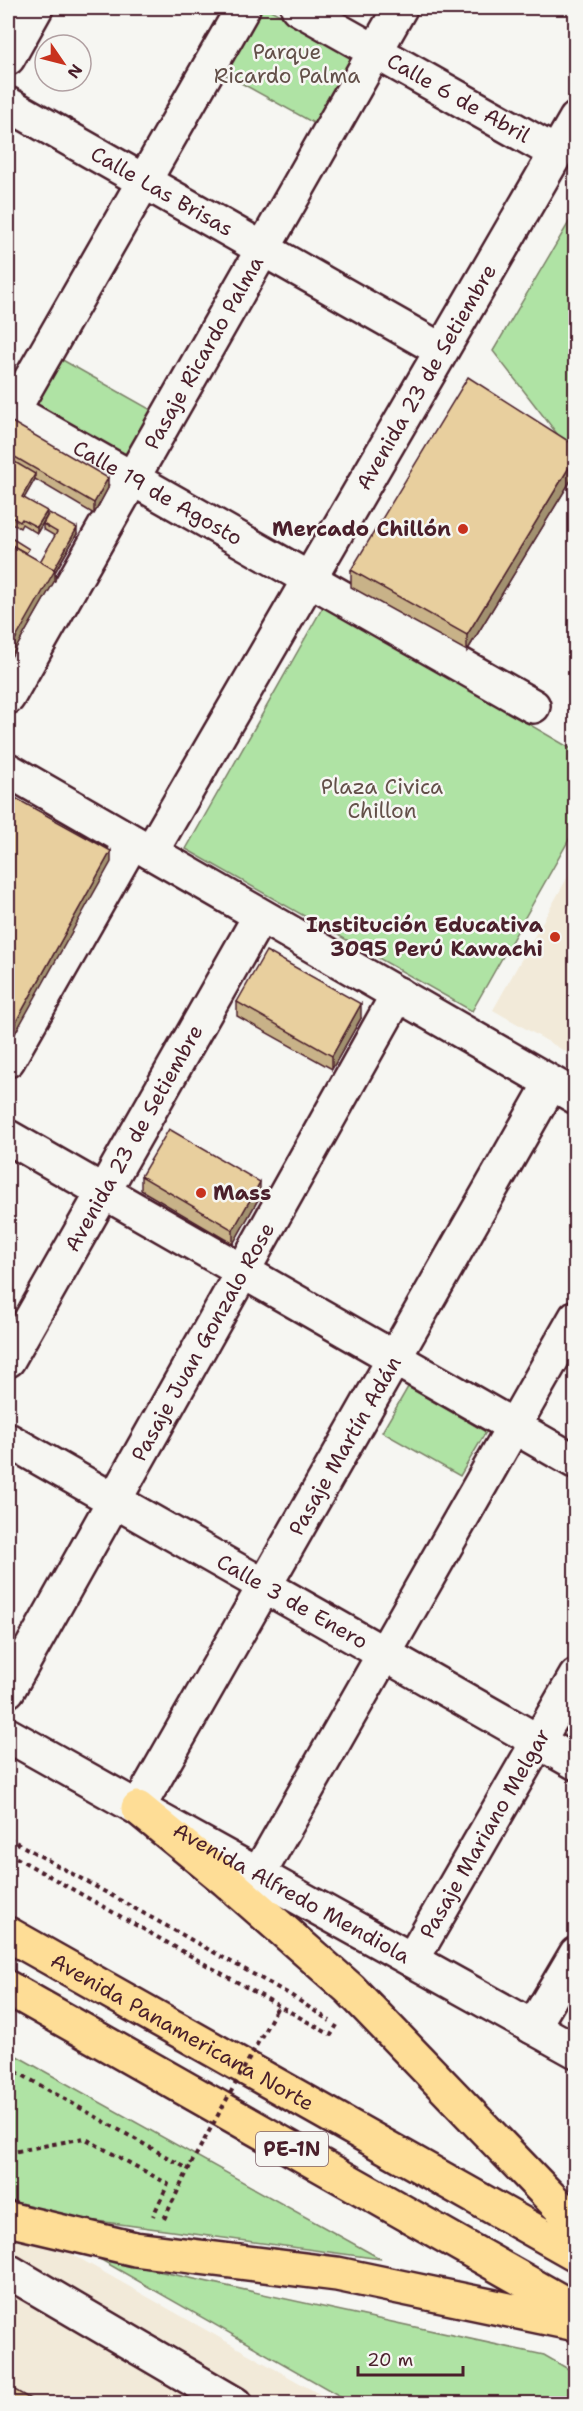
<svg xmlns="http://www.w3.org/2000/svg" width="583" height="2411" viewBox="0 0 583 2411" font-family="'Shantell Sans',sans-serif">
	<rect width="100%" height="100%" fill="#f6f6f2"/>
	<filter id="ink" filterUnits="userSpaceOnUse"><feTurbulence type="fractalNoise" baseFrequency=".0167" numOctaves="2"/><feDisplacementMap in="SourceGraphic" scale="12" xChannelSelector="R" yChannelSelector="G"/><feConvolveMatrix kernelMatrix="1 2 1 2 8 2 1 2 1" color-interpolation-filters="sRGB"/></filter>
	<g filter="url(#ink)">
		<g fill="#f2ead9">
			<polygon points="575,864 575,1057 493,1010"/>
			<polygon points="8,2218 335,2403 8,2403"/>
		</g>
		<g fill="#afe3a4" stroke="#7c8168" stroke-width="1.5">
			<polygon points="254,8 267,8 358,57 319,126 219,71"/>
			<polygon points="575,212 575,457 493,351"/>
			<polygon points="59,358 153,411 127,457 33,403"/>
			<polygon points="324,605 575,751 575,829 472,1011 186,849"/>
			<polygon points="408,1387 486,1432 460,1476 382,1432"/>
			<polygon points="8,2051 381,2259 8,2209"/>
			<polygon points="98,2258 544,2355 575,2373 575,2403 352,2403"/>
		</g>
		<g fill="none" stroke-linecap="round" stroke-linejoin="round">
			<g stroke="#4a1f2b" stroke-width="38">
				<g id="minor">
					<path id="s1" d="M298,8L556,153"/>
					<polyline points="8,58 36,8"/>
					<path id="s2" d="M8,104L441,350"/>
					<path id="s3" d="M8,408L533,706"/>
					<polyline points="8,419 243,8"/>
					<path id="s4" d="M8,697L400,8"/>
					<polyline points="8,770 576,1097"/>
					<path id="s5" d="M151,852L576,119"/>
					<polyline points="8,1060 132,842"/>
					<path id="s6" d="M551,1083L138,1808L576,2051"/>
					<polyline points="8,1137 576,1462"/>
					<path id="s7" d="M8,1360L260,916"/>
					<path id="s8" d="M8,1440L576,1763"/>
					<path id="s9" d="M8,1690L398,994"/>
					<polyline points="258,1875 576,1317"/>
					<path id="s10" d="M412,1960L576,1676"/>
					<polyline points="533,2027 576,1954"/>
					<polyline points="8,2271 235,2404"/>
				</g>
			</g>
			<g stroke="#4a1f2b" stroke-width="38">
				<polyline id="tertiary" points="8,1735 138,1808"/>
			</g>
			<g stroke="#4a1f2b" stroke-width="38">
				<g id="trunk">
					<polyline points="138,1808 226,1880 350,1989 576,2224"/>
					<path id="s11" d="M8,1934L576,2254"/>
					<polyline points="8,1988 576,2310"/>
					<polyline points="8,2219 135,2249 337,2274 576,2324"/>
				</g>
			</g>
			<g stroke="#4a1f2b" stroke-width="4" stroke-dasharray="4.5 4.5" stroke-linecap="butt">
				<polyline points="8,1838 289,1994 330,2021"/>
				<polyline points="8,1853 331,2035 337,2025"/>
				<polyline points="275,2012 278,2006"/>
				<polyline points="8,2067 188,2169"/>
				<polyline points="8,2153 84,2138 168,2184 153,2216"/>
				<polyline points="164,2219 191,2164"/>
			</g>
			<use href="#minor" stroke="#f6f6f2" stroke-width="33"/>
			<use href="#tertiary" stroke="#f6f6f2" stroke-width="33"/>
			<use href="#trunk" stroke="#fedd96" stroke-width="33"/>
			<polyline stroke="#4a1f2b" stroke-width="4" stroke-dasharray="4.5 4.5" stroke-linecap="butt" points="191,2164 275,2012"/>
		</g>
		<g fill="#c8b288" stroke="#4a1f2b" stroke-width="1.5">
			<polygon points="8,430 108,488 94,514 35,479 24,498 47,516 37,533 22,524 20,528 8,521"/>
			<polygon points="576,446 576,472 467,651 351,587 351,570"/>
			<polygon points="43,524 77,534 55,572 55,580 28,555 40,562 55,536 43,529"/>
			<polygon points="237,1002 361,1018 332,1069 237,1016"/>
			<polygon points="141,1176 260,1196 233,1244 141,1190"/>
		</g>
		<g fill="#a2916f" stroke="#4a1f2b" stroke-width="1.5">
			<polygon points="576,456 576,472 467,651 467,635"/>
			<polygon points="35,474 35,479 22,502 22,497"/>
			<polygon points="108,478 108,488 94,514 94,503"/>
			<polygon points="47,511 47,516 37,533 37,527"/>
			<polygon points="77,528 77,534 55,572 55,580 8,662 8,652"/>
			<polygon points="111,851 111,862 8,1046 8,1036"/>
			<polygon points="361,1004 361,1018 332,1069 332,1056"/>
			<polygon points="260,1182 260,1196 233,1244 233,1230"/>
		</g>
		<g fill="#e8cf9e" stroke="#4a1f2b" stroke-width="1.5">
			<polygon points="468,377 576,446 576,456 467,635 351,570"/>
			<polygon points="12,422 108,478 94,503 8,453 8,430"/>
			<polygon points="8,458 35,474 22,497 47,511 37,527 22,519 20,522 8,515"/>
			<polygon points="49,513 77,528 54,569 40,562 57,532 43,524"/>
			<polygon points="8,536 29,549 26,553 8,543"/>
			<polygon points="8,543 55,570 8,652"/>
			<polygon points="8,794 111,851 8,1036"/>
			<polygon points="266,951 361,1004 332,1056 237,1002"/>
			<polygon points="169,1129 260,1182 233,1230 141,1176"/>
			<polygon points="8,2386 37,2403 8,2403"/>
		</g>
	</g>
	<g fill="#c8321e" stroke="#f6f6f2" stroke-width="2">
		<circle cx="463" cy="529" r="6"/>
		<circle cx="555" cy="937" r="6"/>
		<circle cx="201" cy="1193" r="6"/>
	</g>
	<g text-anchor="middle" stroke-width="5" stroke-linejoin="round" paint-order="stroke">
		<rect fill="#f6f6f2" stroke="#7e6067" stroke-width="1.5" x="256" y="2132" width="72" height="34" rx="4.5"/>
		<g font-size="20" font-weight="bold" fill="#4a1f2b">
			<text x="292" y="2156">PE-1N</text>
		</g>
		<g font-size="21" fill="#635049" stroke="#f6f6f2">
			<text x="287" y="59">Parque<tspan x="287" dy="24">Ricardo Palma</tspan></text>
			<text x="382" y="794">Plaza Civica<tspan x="382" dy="24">Chillon</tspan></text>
		</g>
		<g font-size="21" fill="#4a1f2b" stroke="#f6f6f2">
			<text dy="7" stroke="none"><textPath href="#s1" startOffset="184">Calle 6 de Abril</textPath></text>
			<text dy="7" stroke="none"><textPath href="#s2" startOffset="177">Calle Las Brisas</textPath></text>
			<text dy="7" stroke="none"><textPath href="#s4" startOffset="396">Pasaje Ricardo Palma</textPath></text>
			<text dy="7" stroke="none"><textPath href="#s5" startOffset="549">Avenida 23 de Setiembre</textPath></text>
			<text dy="7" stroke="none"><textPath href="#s3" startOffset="172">Calle 19 de Agosto</textPath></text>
			<text dy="7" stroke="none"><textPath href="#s7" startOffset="255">Avenida 23 de Setiembre</textPath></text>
			<text dy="7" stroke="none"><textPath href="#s9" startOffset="399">Pasaje Juan Gonzalo Rose</textPath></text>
			<text transform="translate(345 1446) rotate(-60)" y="7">Pasaje Martín Adán</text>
			<text dy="7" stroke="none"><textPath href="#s8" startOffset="327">Calle 3 de Enero</textPath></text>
			<text dy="7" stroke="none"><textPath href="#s10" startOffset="146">Pasaje Mariano Melgar</textPath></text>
			<text dy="7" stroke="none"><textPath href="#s6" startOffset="1010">Avenida Alfredo Mendiola</textPath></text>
			<text dy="7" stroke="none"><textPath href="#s11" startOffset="200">Avenida Panamericana Norte</textPath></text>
		</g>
		<g font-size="21" font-weight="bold" fill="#4a1f2b" stroke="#f6f6f2" text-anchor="end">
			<text x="451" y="536">Mercado Chillón</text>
			<text x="543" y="932">Institución Educativa<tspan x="543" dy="24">3095 Perú Kawachi</tspan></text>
			<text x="213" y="1200" text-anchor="start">Mass</text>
		</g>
	</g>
	<rect width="583" height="2411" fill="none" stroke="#f6f6f2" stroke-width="30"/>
	<rect x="15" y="15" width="553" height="2381" fill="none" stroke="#4a1f2b" stroke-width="2" filter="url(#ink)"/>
	<g transform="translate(63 63) rotate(125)"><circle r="28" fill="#f6f6f2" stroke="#b1a0a2" stroke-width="1.5"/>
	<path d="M0-4.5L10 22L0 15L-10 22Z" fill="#c8321e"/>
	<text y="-9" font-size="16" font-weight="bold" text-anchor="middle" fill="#4a1f2b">N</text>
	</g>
	<path d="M358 2366v9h105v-9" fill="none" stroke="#4a1f2b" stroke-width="3"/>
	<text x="367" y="2366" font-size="18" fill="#4a1f2b" stroke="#f6f6f2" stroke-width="4.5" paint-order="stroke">20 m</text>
</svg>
